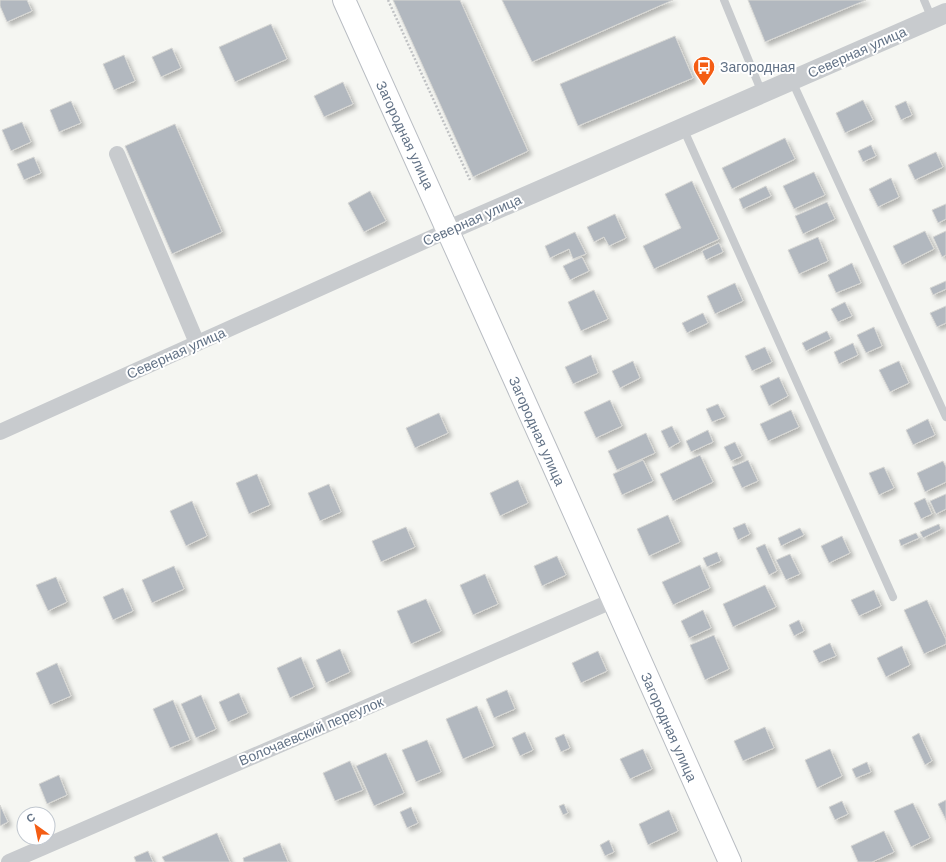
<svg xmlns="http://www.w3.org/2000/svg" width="946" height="862" viewBox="0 0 946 862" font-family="Helvetica,sans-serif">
	<defs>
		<filter id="shadow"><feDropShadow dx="3.5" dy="3.5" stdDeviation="2" flood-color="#0004"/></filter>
	</defs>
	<rect width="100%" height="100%" fill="#f5f6f2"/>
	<g fill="#b2b8bf" stroke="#d7d7d4" filter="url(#shadow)">
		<polygon points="0,0 27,0 32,11 7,22 0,6"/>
		<polygon points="393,0 460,0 528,151 473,177"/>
		<polygon points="502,0 673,0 532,62"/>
		<polygon points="748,0 866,0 765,42"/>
		<polygon points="271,24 287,59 235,82 219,47"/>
		<polygon points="675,36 693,78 578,126 560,84"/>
		<polygon points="172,48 181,68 161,77 152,57"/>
		<polygon points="124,55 135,81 114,90 103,64"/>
		<polygon points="343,82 353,104 324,117 314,96"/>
		<polygon points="863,100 873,120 845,133 836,113"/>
		<polygon points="71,101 81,123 59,132 50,110"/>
		<polygon points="906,101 912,115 901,120 895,106"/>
		<polygon points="22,122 31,142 11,151 2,130"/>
		<polygon points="175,124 222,232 172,254 125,146"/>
		<polygon points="785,138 795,159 732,189 722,168"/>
		<polygon points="871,145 876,156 863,162 858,151"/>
		<polygon points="936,152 943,167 915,180 908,165"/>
		<polygon points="34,157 41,173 24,180 17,164"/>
		<polygon points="814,172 825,195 794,209 783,186"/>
		<polygon points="891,178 899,197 878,207 869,189"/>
		<polygon points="692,181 719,239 654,269 643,246 681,228 665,194"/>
		<polygon points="766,186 771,196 743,209 739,199"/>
		<polygon points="370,191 386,221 364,232 348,203"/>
		<polygon points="827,202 835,219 803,234 795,216"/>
		<polygon points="946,204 946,219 938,223 932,210"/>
		<polygon points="615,214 626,238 609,246 604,237 594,242 587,227"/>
		<polygon points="925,231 934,249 902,265 893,246"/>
		<polygon points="946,231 946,255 942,257 933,237"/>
		<polygon points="575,232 586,254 573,259 569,249 550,258 545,246"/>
		<polygon points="818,237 828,261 799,274 788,250"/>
		<polygon points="719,243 723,252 706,260 702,251"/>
		<polygon points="582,257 589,271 570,280 563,266"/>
		<polygon points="852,263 861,283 836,293 828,275"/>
		<polygon points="946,281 946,289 933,295 930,288"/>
		<polygon points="735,283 743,301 715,314 707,296"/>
		<polygon points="594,290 608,319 581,331 568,302"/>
		<polygon points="845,302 852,316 838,322 831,309"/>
		<polygon points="946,306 946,323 937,327 930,313"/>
		<polygon points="703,313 708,323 687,333 682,323"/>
		<polygon points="874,327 882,346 866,353 857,335"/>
		<polygon points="827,331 831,339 806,351 802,343"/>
		<polygon points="853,343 858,355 839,364 834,352"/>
		<polygon points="765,347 772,362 752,371 745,356"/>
		<polygon points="591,355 598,373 573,384 565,367"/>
		<polygon points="633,361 640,378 620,388 612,371"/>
		<polygon points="899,361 909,383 890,392 879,370"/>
		<polygon points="779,377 788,396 769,406 760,386"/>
		<polygon points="610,400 622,426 596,438 584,412"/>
		<polygon points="718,404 725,417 712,422 706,409"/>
		<polygon points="791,410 799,427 768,441 760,424"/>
		<polygon points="439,413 448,433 415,448 406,428"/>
		<polygon points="928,419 935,435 913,445 906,430"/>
		<polygon points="672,426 680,442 669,448 661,431"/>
		<polygon points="708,430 713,442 691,452 686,441"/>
		<polygon points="646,433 655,453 617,470 608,451"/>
		<polygon points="735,442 742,456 731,461 724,447"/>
		<polygon points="700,455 713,482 673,501 660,474"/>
		<polygon points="643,460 653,481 622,495 613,474"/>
		<polygon points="748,460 758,481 742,488 732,467"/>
		<polygon points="943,461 946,467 946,482 925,492 917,473"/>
		<polygon points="884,467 894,488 879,495 869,473"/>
		<polygon points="257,474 270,505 249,514 236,483"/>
		<polygon points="518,480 528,503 500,516 490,493"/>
		<polygon points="329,484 341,512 320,521 308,493"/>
		<polygon points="946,494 946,509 936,514 930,501"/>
		<polygon points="925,498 932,514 921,519 914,503"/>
		<polygon points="192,501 207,536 186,546 170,511"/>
		<polygon points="668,515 680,542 649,556 637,529"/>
		<polygon points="745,523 750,534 738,540 733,528"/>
		<polygon points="939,524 941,529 923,538 920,532"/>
		<polygon points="406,527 415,547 381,562 372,541"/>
		<polygon points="800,528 804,535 781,546 778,538"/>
		<polygon points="916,533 919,538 901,546 899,540"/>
		<polygon points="842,536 850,553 829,563 821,546"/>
		<polygon points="765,544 777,571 769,575 756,548"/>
		<polygon points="717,552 721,561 707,567 703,558"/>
		<polygon points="790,554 800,574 786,580 776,560"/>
		<polygon points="557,556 566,575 542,586 534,566"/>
		<polygon points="700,565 710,588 673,605 662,582"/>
		<polygon points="174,566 184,589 152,603 142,580"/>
		<polygon points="485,574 498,604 473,615 460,585"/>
		<polygon points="56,577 67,602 48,611 36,585"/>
		<polygon points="765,585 776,607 733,627 723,604"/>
		<polygon points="123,588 133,611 113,620 103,597"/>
		<polygon points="874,590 881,606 859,616 851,600"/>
		<polygon points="426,599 441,631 411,644 397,611"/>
		<polygon points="927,600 946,640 946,644 924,654 904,610"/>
		<polygon points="703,610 711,628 689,638 681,621"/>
		<polygon points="799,620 804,631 794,636 789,625"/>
		<polygon points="714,635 729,669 705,680 690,645"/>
		<polygon points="830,643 836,656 819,663 813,651"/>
		<polygon points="902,646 910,665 886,677 877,658"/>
		<polygon points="340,649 350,672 326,683 316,660"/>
		<polygon points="598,651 607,671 581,683 572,663"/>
		<polygon points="301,657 314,687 290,698 277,668"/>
		<polygon points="57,663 71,696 50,705 36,673"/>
		<polygon points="507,690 515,709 494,718 486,699"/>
		<polygon points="239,693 248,713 228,722 219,702"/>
		<polygon points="201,695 216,729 196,738 181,704"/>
		<polygon points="173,700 190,740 170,748 153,709"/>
		<polygon points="477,706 494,746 463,759 446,719"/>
		<polygon points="765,727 774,748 743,761 734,741"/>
		<polygon points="525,732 533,750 520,756 512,738"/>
		<polygon points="919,733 932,761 925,765 912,737"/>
		<polygon points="564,734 570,748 561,752 555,738"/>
		<polygon points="427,740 441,772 416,782 402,750"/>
		<polygon points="643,749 652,769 630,779 620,759"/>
		<polygon points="830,749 842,776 817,788 805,760"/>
		<polygon points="386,753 404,793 374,806 356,766"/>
		<polygon points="350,761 363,790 335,801 323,773"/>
		<polygon points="867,762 871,772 856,778 852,769"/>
		<polygon points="59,775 67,795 47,804 39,784"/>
		<polygon points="946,800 946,820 938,804"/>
		<polygon points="842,801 848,814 835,820 829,807"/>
		<polygon points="913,803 930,838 911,847 894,811"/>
		<polygon points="564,804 568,813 563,815 559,806"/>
		<polygon points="0,805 8,822 0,826"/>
		<polygon points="411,807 418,823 407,828 400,812"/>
		<polygon points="669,810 678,831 648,845 639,824"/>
		<polygon points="884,831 894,852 872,862 858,862 851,846"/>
		<polygon points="217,833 230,862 165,862 162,857"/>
		<polygon points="609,840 614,852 605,856 600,845"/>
		<polygon points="280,843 288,862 244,862 243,858"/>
		<polygon points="148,851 153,862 136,862 134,857"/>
	</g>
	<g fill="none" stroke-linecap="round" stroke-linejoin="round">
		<g stroke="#b9bdc3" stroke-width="24">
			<path id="secondary" d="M344,0C475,286 601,575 730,862"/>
		</g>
		<polyline stroke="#c0c2c4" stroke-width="2.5" stroke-dasharray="2 2" stroke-linecap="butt" points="388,0 470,180"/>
		<g stroke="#c8cbce" stroke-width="8">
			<polyline points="724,0 762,93"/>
			<polyline points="924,0 932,19"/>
			<polyline points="792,81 946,417"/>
			<polyline points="683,128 893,597"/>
		</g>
		<g stroke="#c8cbce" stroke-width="16">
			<polyline points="117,154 197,343"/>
			<polyline points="0,432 449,230"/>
			<polyline points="9,862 612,601"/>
		</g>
		<polyline stroke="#c8cbce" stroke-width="20" points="449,230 946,13"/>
		<use href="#secondary" stroke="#fff" stroke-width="22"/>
	</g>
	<defs>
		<g id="bus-pin" transform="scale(1.15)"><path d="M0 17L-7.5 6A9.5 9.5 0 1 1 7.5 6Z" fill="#f45d14" stroke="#fff"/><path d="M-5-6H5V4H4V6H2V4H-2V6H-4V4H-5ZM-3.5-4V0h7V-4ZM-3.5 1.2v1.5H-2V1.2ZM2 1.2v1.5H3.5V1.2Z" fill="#fff"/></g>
	</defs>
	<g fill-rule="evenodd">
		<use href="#bus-pin" x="704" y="67"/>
	</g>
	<g text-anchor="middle" stroke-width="4" stroke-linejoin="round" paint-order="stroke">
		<g font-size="14" fill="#627286" stroke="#fff">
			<text transform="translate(857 52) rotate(-24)" y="5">Северная улица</text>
			<text transform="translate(405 135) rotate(65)" y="5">Загородная улица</text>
			<text transform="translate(472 220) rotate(-24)" y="5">Северная улица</text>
			<text transform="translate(176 353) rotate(-24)" y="5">Северная улица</text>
			<text transform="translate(537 431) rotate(66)" y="5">Загородная улица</text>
			<text transform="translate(669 727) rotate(66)" y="5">Загородная улица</text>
			<text transform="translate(311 731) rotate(-23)" y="5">Волочаевский переулок</text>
		</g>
		<g font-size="14" fill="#627286" stroke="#fff" text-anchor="start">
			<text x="720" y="72">Загородная</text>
		</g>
	</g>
	<g transform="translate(36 826) rotate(327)"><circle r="19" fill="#ffffff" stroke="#c0c7cf"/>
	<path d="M0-3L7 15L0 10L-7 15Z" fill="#f45d14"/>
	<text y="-6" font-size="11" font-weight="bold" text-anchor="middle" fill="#627286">С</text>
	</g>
</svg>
